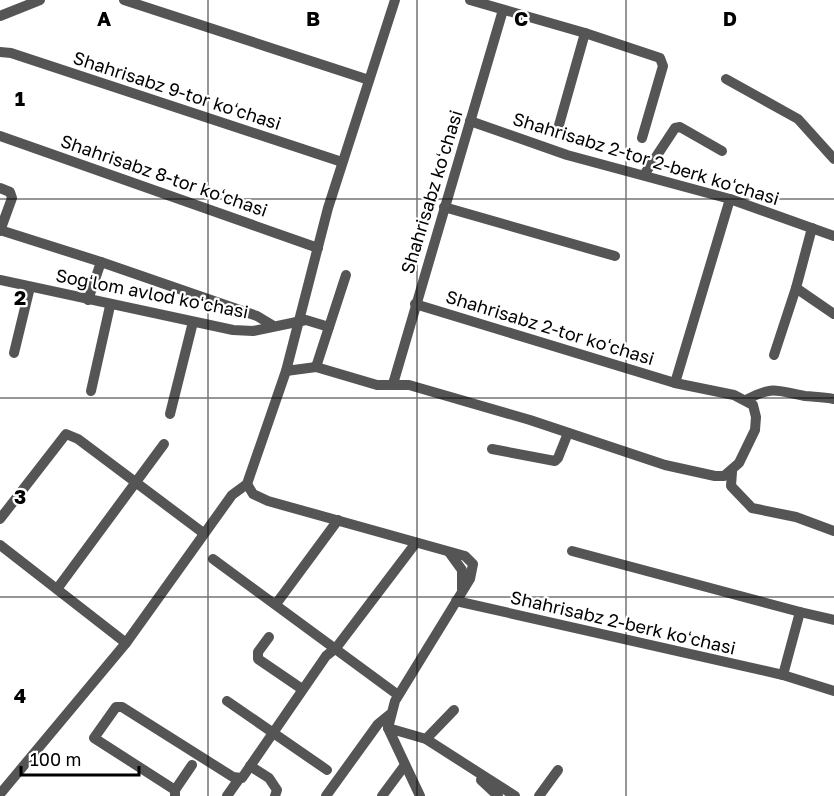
<svg xmlns="http://www.w3.org/2000/svg" width="834" height="796" viewBox="0 0 834 796" font-family="'Golos Text',sans-serif">
	<rect width="100%" height="100%" fill="#fff"/>
	<g fill="none" stroke-linecap="round" stroke-linejoin="round">
		<g stroke="#555" stroke-width="10">
			<polyline points="124,0 369,80"/>
			<polyline points="470,0 585,33 660,58 663,66 642,138"/>
			<polyline points="0,16 40,0"/>
			<polyline points="0,52 11,53 342,162"/>
			<polyline points="726,79 798,119 834,159"/>
			<polyline points="470,121 567,155 730,199 834,236"/>
			<polyline points="559,125 585,33"/>
			<polyline points="0,136 318,248"/>
			<polyline points="644,175 675,128 680,127 722,151"/>
			<polyline points="0,188 10,192 12,198 0,231"/>
			<polyline points="444,207 615,256"/>
			<polyline points="812,228 796,288 834,314"/>
			<polyline points="0,230 101,262 257,316 272,325"/>
			<polyline points="0,280 233,330 253,331 306,320 329,327"/>
			<polyline points="88,300 101,262"/>
			<polyline points="14,353 30,287"/>
			<polyline points="774,355 796,288"/>
			<polyline points="316,367 346,275"/>
			<polyline points="286,371 316,367 377,385 409,385 530,420 665,465 715,476 724,476 739,463 755,430 756,417 753,405 734,395 675,383 415,304"/>
			<polyline points="675,383 730,199"/>
			<polyline points="393,384 503,10"/>
			<polyline points="91,391 110,306"/>
			<path d="M746,400C774,385 776,391 805,396C815,397 824,397 834,399"/>
			<polyline points="170,414 193,322"/>
			<polyline points="492,449 555,461 558,458 568,433"/>
			<polyline points="732,472 731,486 752,508 796,517 834,531"/>
			<polyline points="247,484 253,494 268,501 465,556 473,564 470,579 395,701 388,728 420,796"/>
			<polyline points="0,519 66,434 78,439 202,532"/>
			<polyline points="0,545 126,643"/>
			<polyline points="572,551 800,612 783,675"/>
			<polyline points="449,552 462,570 462,589"/>
			<polyline points="213,559 398,695"/>
			<polyline points="57,589 164,444"/>
			<polyline points="456,601 783,675 834,691"/>
			<polyline points="276,604 338,520"/>
			<polyline points="800,612 834,620"/>
			<polyline points="269,637 258,652 258,659 302,689"/>
			<polyline points="227,701 327,770"/>
			<polyline points="388,728 426,739 515,796"/>
			<polyline points="426,739 454,710"/>
			<polyline points="250,766 269,778 277,790 275,796"/>
			<polyline points="481,780 498,796"/>
			<polyline points="175,790 94,738 116,707 122,707 233,777 242,778 326,656 336,648 415,544"/>
			<polyline points="0,794 126,643 232,495 247,484 286,371 328,208 395,0"/>
			<polyline points="175,795 175,790 192,765"/>
			<polyline points="227,796 239,779"/>
			<polyline points="326,796 378,724 389,715"/>
			<polyline points="382,796 405,765"/>
			<polyline points="539,796 558,770"/>
		</g>
	</g>
	<path fill="none" stroke="#000" stroke-width="1.5" stroke-opacity="0.55" d="M208,0V796M417,0V796M626,0V796M0,199H834M0,398H834M0,597H834"/>
	<g text-anchor="middle" stroke-width="4.5" stroke-linejoin="round" paint-order="stroke">
		<g font-size="18" fill="#000" stroke="#fff">
			<text transform="translate(177 91) rotate(18)" y="6">Shahrisabz 9-tor koʻchasi</text>
			<text transform="translate(646 159) rotate(17)" y="6">Shahrisabz 2-tor 2-berk koʻchasi</text>
			<text transform="translate(164 176) rotate(19)" y="6">Shahrisabz 8-tor koʻchasi</text>
			<text transform="translate(432 192) rotate(-73)" y="6">Shahrisabz koʻchasi</text>
			<text transform="translate(152 294) rotate(11)" y="6">Sogʻlom avlod koʻchasi</text>
			<text transform="translate(550 328) rotate(17)" y="6">Shahrisabz 2-tor koʻchasi</text>
			<text transform="translate(623 623) rotate(13)" y="6">Shahrisabz 2-berk koʻchasi</text>
		</g>
	</g>
	<g font-size="20" text-anchor="middle" font-weight="bold" fill="#000" stroke="#fff" stroke-width="4.5" stroke-linejoin="round" paint-order="stroke">
		<text x="104" y="26">A</text>
		<text x="313" y="26">B</text>
		<text x="521" y="26">C</text>
		<text x="730" y="26">D</text>
		<text x="20" y="106">1</text>
		<text x="20" y="305">2</text>
		<text x="20" y="504">3</text>
		<text x="20" y="703">4</text>
	</g>
	<path d="M21 766v9h118v-9" fill="none" stroke="#000000" stroke-width="3"/>
	<text x="30" y="766" font-size="18" fill="#000000" stroke="#ffffff" stroke-width="4.5" paint-order="stroke">100 m</text>
</svg>
